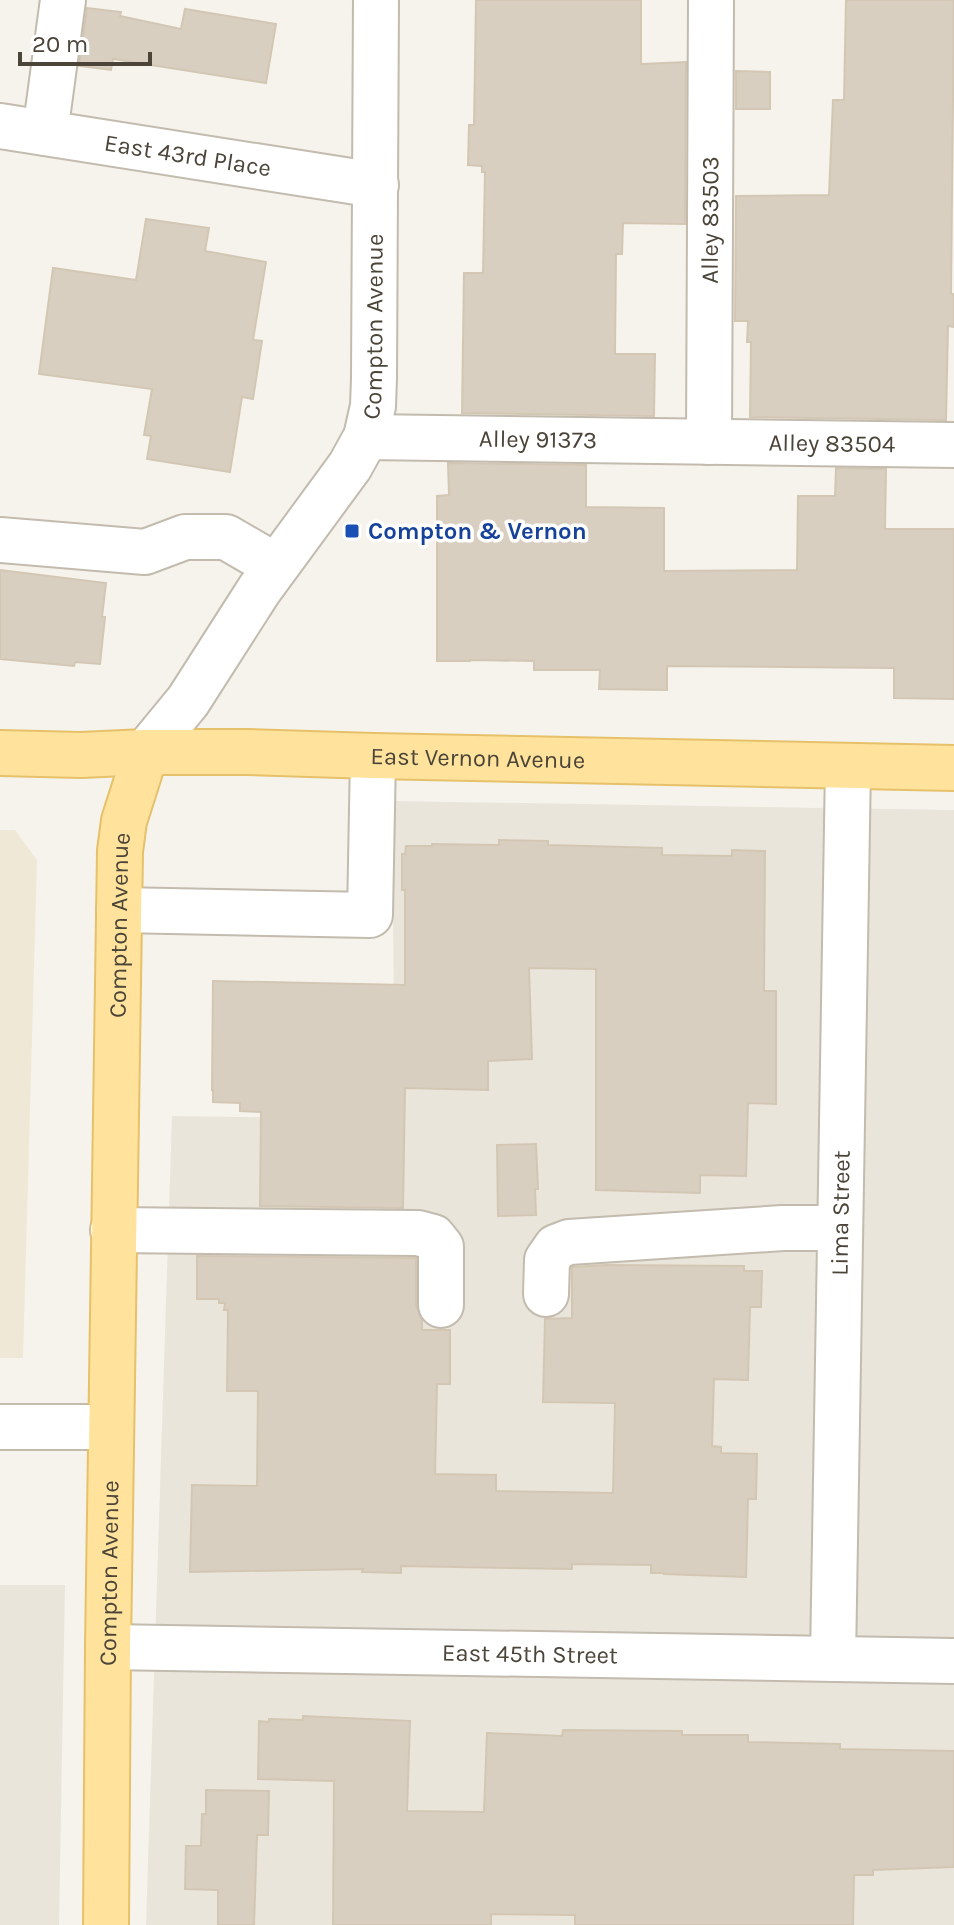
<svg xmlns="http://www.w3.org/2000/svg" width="954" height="1925" viewBox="0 0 954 1925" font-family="Karla,sans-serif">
	<rect width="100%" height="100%" fill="#f6f3ec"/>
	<g fill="#eae5da">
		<polygon points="392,801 954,810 954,1925 146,1925 172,1116 395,1119"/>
		<polygon points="0,1585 65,1585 59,1925 0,1925"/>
	</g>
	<polygon fill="#efe8d6" points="0,830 15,830 37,860 23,1358 0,1358"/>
	<g fill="#d8cfc1" stroke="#d3c7b4" stroke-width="2">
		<polygon points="476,0 641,0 641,64 686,62 685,224 623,223 622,254 616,254 615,354 655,354 654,416 462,413 464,273 483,273 485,172 482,172 482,166 468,165 469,125 474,125"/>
		<polygon points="846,0 954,0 951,294 954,294 954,327 948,326 946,420 750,417 751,342 747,342 748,321 735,321 736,196 829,195 833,100 844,100"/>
		<polygon points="87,8 121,12 120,16 181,29 185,9 276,24 266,83 113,59 111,70 79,66"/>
		<polygon points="736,71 770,72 770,109 736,109"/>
		<polygon points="146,219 209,228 205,251 266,262 253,340 262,341 253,399 242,397 230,472 147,459 151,436 144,435 152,389 39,374 53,268 136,280"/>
		<polygon points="448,463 586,465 586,507 664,508 664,571 797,570 798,496 835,496 836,468 886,469 885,529 954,529 954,699 894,698 894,668 667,666 667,690 599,689 600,670 534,670 534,661 470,660 470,661 437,661 437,496 449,495"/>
		<polygon points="0,570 106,583 102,617 105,617 100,664 75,662 74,666 0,659"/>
		<polygon points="499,840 548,841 548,845 662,848 662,855 732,856 732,850 765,851 764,991 776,991 776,1104 748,1103 746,1176 700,1175 700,1193 596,1190 596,969 529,968 532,1059 488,1061 488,1090 405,1088 403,1208 260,1206 261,1112 240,1111 240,1103 213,1102 213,1090 212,1090 213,981 405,985 405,890 402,890 402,854 405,854 406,846 432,846 432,844 499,845"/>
		<polygon points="536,1144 538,1189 535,1189 536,1215 498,1216 497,1145"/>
		<polygon points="197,1256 416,1258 416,1305 422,1320 422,1330 450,1330 450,1384 437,1384 435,1474 496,1475 496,1491 613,1493 615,1403 543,1402 545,1319 572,1318 572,1267 605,1265 744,1266 744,1271 762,1271 761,1307 750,1307 748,1380 714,1379 712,1446 721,1447 721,1453 757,1454 756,1499 748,1499 746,1577 664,1574 664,1573 651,1573 651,1565 572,1564 572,1569 401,1566 401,1573 362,1572 363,1569 190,1572 192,1485 257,1486 258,1391 227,1391 228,1310 224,1310 225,1303 219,1303 219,1299 197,1299"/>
		<polygon points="303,1716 410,1721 407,1811 484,1812 487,1733 562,1736 563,1730 682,1731 682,1735 748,1735 748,1742 840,1744 840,1749 954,1751 954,1867 873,1870 873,1875 854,1875 853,1925 575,1925 575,1915 491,1914 491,1925 333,1925 334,1781 258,1779 259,1721 269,1722 269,1719 303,1720"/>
		<polygon points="206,1790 269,1791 268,1835 257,1835 254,1925 218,1925 218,1890 185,1889 186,1846 201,1846 202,1814 206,1814"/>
	</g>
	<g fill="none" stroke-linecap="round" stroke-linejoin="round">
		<g stroke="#c2bbae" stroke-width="48">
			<g id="minor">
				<path id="s1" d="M0,126L376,185"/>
				<polyline points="45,133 63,0"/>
				<path id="s2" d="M366,437L954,445"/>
				<path id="s3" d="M709,442L711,0"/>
				<polyline points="0,540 145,552 185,537 226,537 276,566"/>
				<path id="s4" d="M146,752L188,701L259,590L350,466L366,437L373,406L374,378L376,0"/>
				<polyline points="119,910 370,915 373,756"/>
				<polyline points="113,1230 418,1233 433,1237 441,1247 441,1305"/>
				<polyline points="546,1294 547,1260 556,1247 569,1242 783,1228 840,1228"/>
				<polyline points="0,1427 111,1427"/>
				<path id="s5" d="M108,1647L954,1661"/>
				<path id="s6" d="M833,1659L848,766"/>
			</g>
		</g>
		<g stroke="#e6c16a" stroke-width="48">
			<g id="major">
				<path id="s7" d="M0,753L81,755L146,752H248L373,756L954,768"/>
				<path id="s8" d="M106,1925L108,1647L120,851L124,821L146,752"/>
			</g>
		</g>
		<use href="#minor" stroke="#fff" stroke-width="44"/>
		<use href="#major" stroke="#ffe39c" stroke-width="44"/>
	</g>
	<rect fill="#1a4fb4" stroke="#fff" stroke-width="3" x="344" y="523" width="16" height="16" rx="4"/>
	<g text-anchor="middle" stroke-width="7" stroke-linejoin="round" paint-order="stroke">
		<g font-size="24" fill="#4b4439" stroke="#fff">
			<text dy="8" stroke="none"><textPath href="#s1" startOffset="190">East 43rd Place</textPath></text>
			<text dy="8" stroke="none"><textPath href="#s3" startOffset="222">Alley 83503</textPath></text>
			<text dy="8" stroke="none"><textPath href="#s4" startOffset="496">Compton Avenue</textPath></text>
			<text dy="8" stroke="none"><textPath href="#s2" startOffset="172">Alley 91373</textPath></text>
			<text dy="8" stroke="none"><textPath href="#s2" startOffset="466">Alley 83504</textPath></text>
			<text dy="8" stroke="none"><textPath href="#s7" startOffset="478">East Vernon Avenue</textPath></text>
			<text dy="8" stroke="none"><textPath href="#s8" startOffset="1000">Compton Avenue</textPath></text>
			<text dy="8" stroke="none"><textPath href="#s6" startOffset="446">Lima Street</textPath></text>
			<text dy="8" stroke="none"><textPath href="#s8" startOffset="352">Compton Avenue</textPath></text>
			<text dy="8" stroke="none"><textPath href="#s5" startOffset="422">East 45th Street</textPath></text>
		</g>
		<g font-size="24" font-weight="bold" fill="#164399" stroke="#fff" text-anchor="start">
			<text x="368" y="539">Compton &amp; Vernon</text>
		</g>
	</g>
	<path d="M20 52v12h130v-12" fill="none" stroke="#4b4439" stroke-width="4"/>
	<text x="32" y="52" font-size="24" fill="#4b4439" stroke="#ffffff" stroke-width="6" paint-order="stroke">20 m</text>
</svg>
